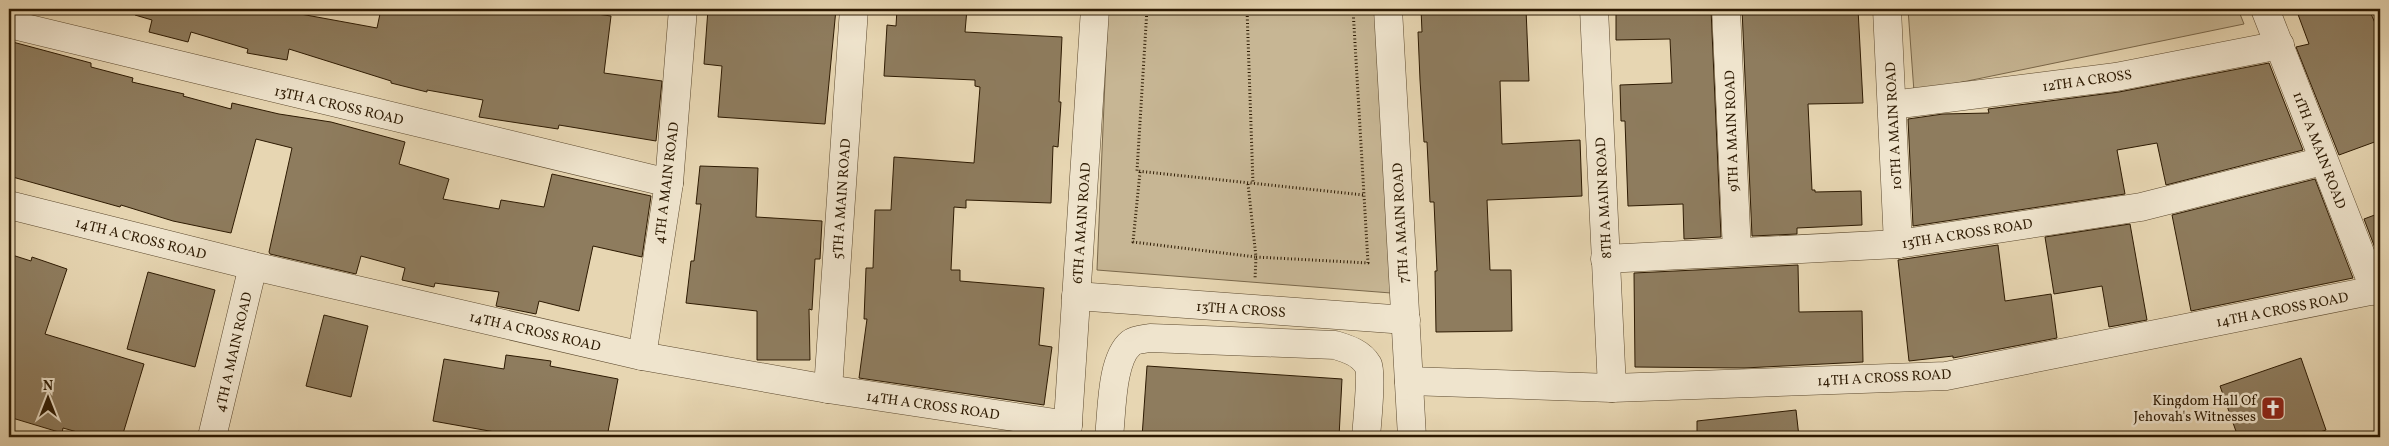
<svg xmlns="http://www.w3.org/2000/svg" width="2389" height="446" viewBox="0 0 2389 446" font-family="Vollkorn,serif">
	<rect width="100%" height="100%" fill="#e7d6b2"/>
	<filter id="stains"><feTurbulence type="fractalNoise" baseFrequency=".004" numOctaves="4"/><feColorMatrix values="0 0 0 0 .2 0 0 0 0 .09 0 0 0 0 .02 0 0 0 .5 -.17"/></filter>
	<radialGradient id="worn" r=".72"><stop offset=".6" stop-color="#630" stop-opacity="0"/><stop offset="1" stop-color="#630" stop-opacity=".3"/></radialGradient>
	<g fill="#c7b694" stroke="#7a684b">
		<polygon points="1108,9 1378,9 1391,293 1097,270"/>
		<polygon points="1908,9 2238,9 2244,24 1914,92"/>
	</g>
	<g fill="#8e7c5e" stroke="#2d1a02">
		<polygon points="136,9 296,9 295,13 377,28 381,9 562,9 611,16 604,73 662,81 656,141 559,125 558,129 479,117 483,100 427,90 427,92 391,83 391,81 289,49 287,60 247,53 248,49 191,32 188,42 149,32 152,20 135,15"/>
		<polygon points="708,9 836,9 825,124 718,117 722,66 704,64"/>
		<polygon points="897,9 967,9 965,32 1062,37 1059,102 1061,102 1058,147 1053,146 1051,203 966,200 966,208 954,207 951,270 960,270 960,281 1044,288 1039,345 1052,347 1044,405 859,378 867,319 864,319 866,268 873,268 875,210 891,210 894,157 974,163 980,87 975,86 975,80 884,76 887,25 896,26"/>
		<polygon points="1421,9 1526,9 1529,81 1500,81 1502,144 1580,140 1582,196 1487,200 1490,270 1511,270 1512,331 1436,332 1435,271 1437,271 1434,202 1430,202 1427,142 1424,142 1420,80 1418,32 1422,32"/>
		<polygon points="1616,9 1711,9 1721,237 1684,239 1683,204 1628,206 1625,121 1621,121 1620,85 1672,83 1670,39 1616,40"/>
		<polygon points="1742,9 1858,9 1863,103 1808,104 1812,190 1815,190 1815,192 1861,191 1862,225 1797,228 1797,234 1752,236"/>
		<polygon points="2296,9 2369,9 2375,23 2380,21 2380,140 2339,155 2296,47 2309,44"/>
		<polygon points="9,41 91,63 91,67 133,78 132,82 184,94 183,96 231,109 232,103 279,114 331,122 405,142 399,164 449,179 443,199 499,209 501,200 544,207 552,174 651,196 642,257 593,246 579,311 539,301 536,314 496,306 499,292 435,283 434,287 402,280 405,268 361,256 356,274 270,254 269,252 292,148 256,139 231,233 173,221 121,205 120,207 9,176"/>
		<polygon points="2269,63 2303,150 2166,185 2157,143 2117,150 2125,194 1913,226 1908,119 1943,114 1989,113 1988,109 2119,92"/>
		<polygon points="700,166 758,168 756,217 822,221 820,259 815,259 812,310 809,309 810,360 757,360 757,311 686,303 691,261 694,261 701,204 696,204"/>
		<polygon points="2315,179 2353,278 2191,311 2172,215"/>
		<polygon points="2380,213 2380,261 2364,219"/>
		<polygon points="2130,224 2147,320 2109,327 2102,286 2054,294 2045,237"/>
		<polygon points="1998,245 2005,301 2051,294 2057,338 1953,358 1953,356 1909,361 1898,260"/>
		<polygon points="9,254 31,261 32,257 67,269 45,334 144,364 122,437 95,437 63,428 62,433 9,417"/>
		<polygon points="1798,265 1799,312 1862,311 1863,362 1744,368 1635,367 1634,273"/>
		<polygon points="148,272 215,290 195,367 127,349"/>
		<polygon points="324,315 368,326 351,397 306,386"/>
		<polygon points="506,355 551,361 550,366 618,379 607,437 494,437 495,432 433,421 444,359 504,369"/>
		<polygon points="2301,358 2326,430 2305,437 2238,437 2220,386"/>
		<polygon points="1147,366 1342,379 1339,437 1142,437"/>
		<polygon points="1796,410 1799,437 1697,437 1697,421"/>
	</g>
	<g fill="none" stroke-linecap="round" stroke-linejoin="round">
		<g stroke="#5c492e" stroke-width="29">
			<g id="minor">
				<polyline points="1388,9 1412,437"/>
				<polyline points="1594,9 1612,388"/>
				<polyline points="1726,9 1737,252"/>
				<polyline points="1887,9 1898,244"/>
				<polyline points="2265,9 2375,291"/>
				<polyline points="9,24 669,183"/>
				<polyline points="1892,105 2116,77 2280,45"/>
				<polyline points="9,205 253,266 642,356 828,389 1068,425"/>
				<polyline points="1605,259 1898,244 2141,207 2323,161"/>
				<polyline points="1076,296 1406,320"/>
				<polyline points="642,356 669,183 683,9"/>
				<polyline points="1409,381 1612,388 1946,376 2380,289"/>
				<polyline points="828,389 854,9"/>
				<polyline points="212,437 253,266"/>
				<polyline points="1067,437 1095,9"/>
				<path d="M1109,437C1112,412 1111,359 1131,343C1136,339 1144,339 1150,338L1335,345C1348,349 1361,353 1368,365C1372,373 1367,425 1366,437"/>
			</g>
		</g>
		<g stroke="#2d1a02" stroke-width="3" stroke-dasharray="1 2.5" stroke-linecap="butt">
			<polyline points="1147,9 1137,171 1364,195"/>
			<polyline points="1247,9 1253,184"/>
			<polyline points="1140,172 1133,242 1256,257 1255,279"/>
			<polyline points="1248,184 1256,257 1368,263 1353,9"/>
		</g>
		<use href="#minor" stroke="#efe4cd" stroke-width="28"/>
	</g>
	<defs>
		<g id="church-square" transform="scale(1.25)"><rect x="-9" y="-9" width="18" height="18" rx="4" fill="#8f2418" stroke="#efe4cd"/><path d="M-1.2-6h2.4v3.5h3.3v2.4h-3.3V6h-2.4V-.1h-3.3v-2.4h3.3Z" fill="#fff"/></g>
	</defs>
	<g fill-rule="evenodd">
		<use href="#church-square" x="2273" y="408"/>
	</g>
	<g text-anchor="middle" stroke-width="5" stroke-linejoin="round" paint-order="stroke">
		<g font-size="14" fill="#2d1a02" stroke="#efe4cd">
			<text transform="translate(2087 80) rotate(-8)" y="5">12TH A CROSS</text>
			<text transform="translate(339 105) rotate(13)" y="5">13TH A CROSS ROAD</text>
			<text transform="translate(1893 126) rotate(-93)" y="5">10TH A MAIN ROAD</text>
			<text transform="translate(1731 131) rotate(-92)" y="5">9TH A MAIN ROAD</text>
			<text transform="translate(2320 150) rotate(69)" y="5">11TH A MAIN ROAD</text>
			<text transform="translate(666 183) rotate(-83)" y="5">4TH A MAIN ROAD</text>
			<text transform="translate(1603 198) rotate(-93)" y="5">8TH A MAIN ROAD</text>
			<text transform="translate(841 199) rotate(-86)" y="5">5TH A MAIN ROAD</text>
			<text transform="translate(1081 223) rotate(-86)" y="5">6TH A MAIN ROAD</text>
			<text transform="translate(1400 223) rotate(-93)" y="5">7TH A MAIN ROAD</text>
			<text transform="translate(1967 233) rotate(-9)" y="5">13TH A CROSS ROAD</text>
			<text transform="translate(141 238) rotate(14)" y="5">14TH A CROSS ROAD</text>
			<text transform="translate(1241 309) rotate(4)" y="5">13TH A CROSS</text>
			<text transform="translate(2282 309) rotate(-11)" y="5">14TH A CROSS ROAD</text>
			<text transform="translate(535 331) rotate(13)" y="5">14TH A CROSS ROAD</text>
			<text transform="translate(233 352) rotate(-77)" y="5">4TH A MAIN ROAD</text>
			<text transform="translate(1884 377) rotate(-3)" y="5">14TH A CROSS ROAD</text>
			<text transform="translate(933 405) rotate(8)" y="5">14TH A CROSS ROAD</text>
		</g>
		<g font-size="14" fill="#2d1a02" stroke="#efe4cd" text-anchor="end">
			<text x="2256" y="405">Kingdom Hall Of<tspan x="2256" dy="16">Jehovah's Witnesses</tspan></text>
		</g>
	</g>
	<rect width="2389" height="446" fill="none" stroke="#e7d6b2" stroke-width="30"/>
	<rect x="10" y="10" width="2369" height="426" fill="none" stroke="#2d1a02" stroke-width="2.5"/>
	<rect x="15" y="15" width="2359" height="416" fill="none" stroke="#2d1a02"/>
	<g transform="translate(48 398)" stroke="#efe4cd" stroke-width="4" paint-order="stroke">
	<path d="M0-4L9 19L0 12L-9 19Z" fill="#2d1a02"/>
	<text y="-8" font-size="14" font-weight="bold" text-anchor="middle" fill="#2d1a02">N</text>
	</g>
	<rect width="100%" height="100%" filter="url(#stains)"/>
	<rect width="100%" height="100%" fill="url(#worn)"/>
</svg>
